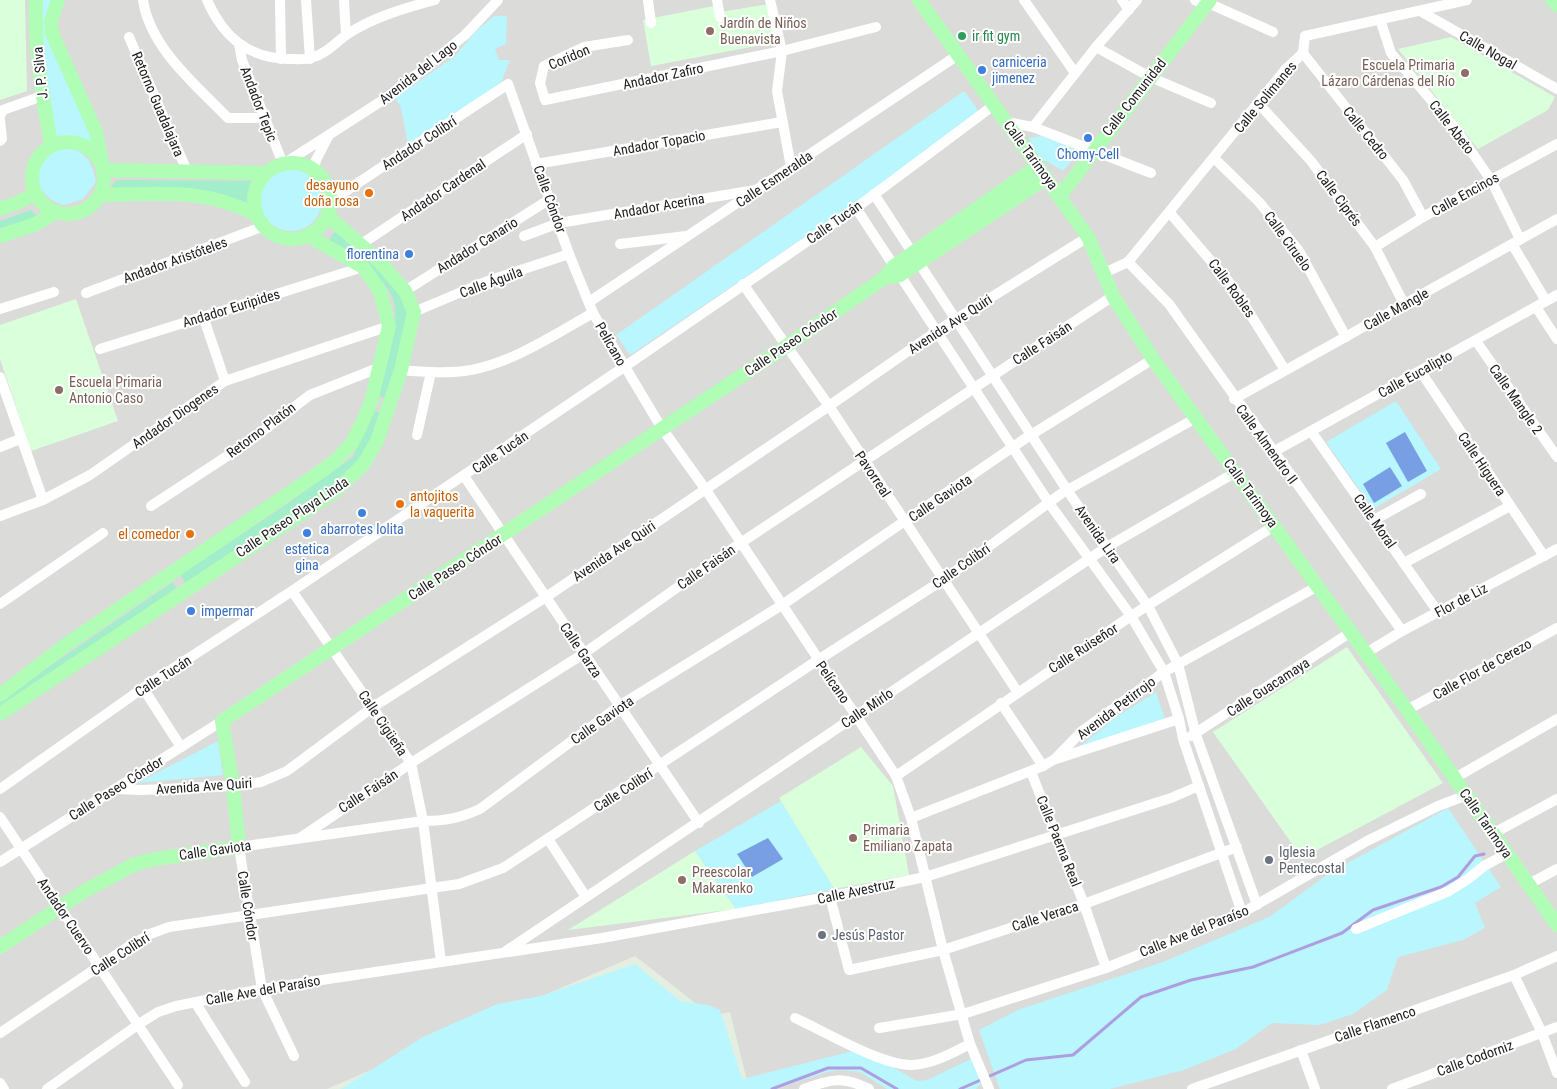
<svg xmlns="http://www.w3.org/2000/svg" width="1557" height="1089" viewBox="0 0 1557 1089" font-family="'Roboto Condensed',sans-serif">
	<rect width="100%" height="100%" fill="#e5efe1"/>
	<polygon fill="#dbdbd9" points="0,0 1557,0 1557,1089 749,1089 730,1012 712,1016 635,956 327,1089 0,1089"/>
	<g fill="#daffdb">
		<polygon points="0,0 25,0 27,91 0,100"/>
		<polygon points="769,4 777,42 651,66 643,20 719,5 721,12"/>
		<polygon points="1451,37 1555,97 1548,110 1478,149 1398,49"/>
		<polygon points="76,299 118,421 31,451 0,359 0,325"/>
		<polygon points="1347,647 1443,783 1302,858 1213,732"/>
		<polygon points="861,747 893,786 909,875 834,889 779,798"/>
		<polygon points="695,851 736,909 568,930"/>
	</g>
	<g fill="#a2edca">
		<polygon points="117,180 257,181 254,188 253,208 222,194 115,191 112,185"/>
		<polygon points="31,210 38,217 0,230 0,221"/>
		<path d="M338,231L381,266L410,306L391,399L376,396C384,369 404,320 391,294C381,275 347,253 330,240L331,235Z"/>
		<polygon points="371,411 385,413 366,455 347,476 188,586 180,575 284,506 353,457"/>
		<polygon points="173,582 176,588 0,712 0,700"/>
	</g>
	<g fill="#b9f6fd">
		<polygon points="39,0 53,0 46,25 94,143 68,136 53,137 38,43"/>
		<polygon points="494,16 507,16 506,44 495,49 499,60 510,60 501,83 408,145 401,108 395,98 455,56 475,32"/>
		<polygon points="964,91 983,117 630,355 616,335"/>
		<polygon points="1041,136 1081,150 1063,171 1046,161 1037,160 1029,138"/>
		<path d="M65,147C86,150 92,162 96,182L83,199L64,205C29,196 29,155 65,147Z"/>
		<circle cx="291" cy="200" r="31"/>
		<polygon points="1396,401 1441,469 1373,509 1326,442"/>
		<polygon points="1156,692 1165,719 1075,750 1118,716"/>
		<polygon points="218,741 223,775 137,783"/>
		<polygon points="781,801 834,889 736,909 695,851"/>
		<polygon points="1448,808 1501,887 1475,903 1485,928 1463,940 1398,957 1387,990 1353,1014 1320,1025 1272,1023 1236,1049 1184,1070 1110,1089 1000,1089 979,1030 1020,1009 1163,962 1269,917 1331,872"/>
		<polygon points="635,964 680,1001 708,1005 720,1010 742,1079 861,1049 917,1081 927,1080 973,1058 984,1081 976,1089 887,1089 860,1072 840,1070 827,1072 776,1089 341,1089 423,1037 497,1004 541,996"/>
	</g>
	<g fill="#789fe4">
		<polygon points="1405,432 1427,471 1408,482 1386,443"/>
		<polygon points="1390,467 1402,486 1374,503 1363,484"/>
		<polygon points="768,838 783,859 752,877 737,854"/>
	</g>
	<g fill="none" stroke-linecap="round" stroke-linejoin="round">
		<g stroke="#ae9ee0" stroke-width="3">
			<polyline points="772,1089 828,1068 861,1068 897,1089"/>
			<polyline points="960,1089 1026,1060 1073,1055 1141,997 1191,980 1253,967 1342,933 1373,910 1441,887 1458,877 1475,856 1484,854"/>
		</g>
		<g stroke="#fff" stroke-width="10">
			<path d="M143,0C150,48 196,85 228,118H265"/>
			<path d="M207,0C223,37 248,58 288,59C295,59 305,60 311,58C326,54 334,44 346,35C373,17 405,8 435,0"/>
			<polyline points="280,0 281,59"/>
			<polyline points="306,0 310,59"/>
			<polyline points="344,0 346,35"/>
			<polyline points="648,0 651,23"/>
			<polyline points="717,0 720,17"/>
			<polyline points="770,0 782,51 777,91 791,167"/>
			<polyline points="1024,0 1075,73"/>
			<polyline points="1122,0 1129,10"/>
			<polyline points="1195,0 1206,6"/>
			<polyline points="1208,3 1273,32"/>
			<polyline points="1420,11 1557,89"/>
			<polyline points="1380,19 1391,53 1455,128 1491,180 1520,239"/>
			<polyline points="129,37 187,171"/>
			<polyline points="628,40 584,47 544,66 540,83 545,100 782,51 876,27"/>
			<polyline points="239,44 242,60 283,164"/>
			<polyline points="1096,47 1150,77 1211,103"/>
			<polyline points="1303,53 1403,180 1423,217"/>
			<polyline points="1258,103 1311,161 1375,247 1404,304"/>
			<polyline points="0,116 3,110 42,96"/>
			<polyline points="0,120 2,139 0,141"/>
			<polyline points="1007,122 1033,127 1096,47 1137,0"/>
			<polyline points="1033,127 1151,173"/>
			<polyline points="1214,158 1259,202 1299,251 1346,337"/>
			<polyline points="285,163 394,93 465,35 498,0"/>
			<polyline points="536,164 782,122"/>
			<polyline points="314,170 316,160 329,135"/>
			<polyline points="874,194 1067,490 1148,606 1178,664 1196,735 1257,905"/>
			<polyline points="329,202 508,84 569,254 593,313 661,427 706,490 896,776 911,818 943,950 970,1044 989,1089"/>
			<polyline points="856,208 1049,503 1131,616 1164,672 1179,719 1183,739 1242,913"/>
			<polyline points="1170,213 1234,288 1285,370"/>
			<polyline points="524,236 559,223 755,190"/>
			<polyline points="620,244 686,236"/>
			<polyline points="1512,244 1546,301"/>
			<polyline points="360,245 527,134"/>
			<polyline points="1375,247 1423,217 1557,144"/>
			<polyline points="1128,262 1169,304 1402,631"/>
			<polyline points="1104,273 1128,262 1285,70 1303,53 1305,36 1467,0"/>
			<polyline points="743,284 829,406 1017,691"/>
			<polyline points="405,291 550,199"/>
			<polyline points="86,293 264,226"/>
			<polyline points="589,302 958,55"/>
			<polyline points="1536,307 1557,339"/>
			<polyline points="0,309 54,292"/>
			<polyline points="414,312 485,282 569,254"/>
			<polyline points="203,316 225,381"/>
			<polyline points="1476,341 1557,457"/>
			<polyline points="100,349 363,267"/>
			<path d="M401,370C424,372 448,374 471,370C514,362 555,334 593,313"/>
			<polyline points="1421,372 1544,556"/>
			<polyline points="0,377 43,500"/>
			<polyline points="1234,399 1557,219"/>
			<polyline points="1311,431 1438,612"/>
			<polyline points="417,435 431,372"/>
			<polyline points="0,447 20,439"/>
			<polyline points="1273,452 1557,295"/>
			<polyline points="464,476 699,823"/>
			<polyline points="151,506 244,445 310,395 378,368"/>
			<polyline points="0,516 43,500 90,475 225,381 389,326"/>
			<polyline points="1374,520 1421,494"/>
			<polyline points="1404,563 1510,506"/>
			<polyline points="292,591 411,763 423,821 441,962"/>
			<polyline points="0,604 103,533"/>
			<polyline points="1366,653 1402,631 1557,549"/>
			<polyline points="143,688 181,747"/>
			<polyline points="1001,703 1043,766"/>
			<polyline points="1407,710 1557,628"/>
			<polyline points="1191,736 1351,632"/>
			<polyline points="1056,759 1179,719"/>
			<polyline points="1031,772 1084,904 1106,968"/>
			<polyline points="896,776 1131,616 1274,526"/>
			<polyline points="1455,778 1557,719"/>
			<polyline points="0,789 143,688 292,591 624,367 856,208 994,105"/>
			<polyline points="115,789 141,790 233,786 261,782 287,771 373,707 546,597 829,406 937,331 1088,237"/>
			<polyline points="0,817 178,1085"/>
			<polyline points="911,818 1043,766 1055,759 1082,731 1164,672 1318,586"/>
			<polyline points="1494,833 1557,799"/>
			<polyline points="300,838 411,763 583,654 739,544 1113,296"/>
			<polyline points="548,839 586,897"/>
			<polyline points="0,862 222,721"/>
			<polyline points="1529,884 1557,869"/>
			<polyline points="830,897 849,970 943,950 1084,904 1237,847"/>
			<polyline points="1356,929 1449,891 1468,879 1484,866 1508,853"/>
			<polyline points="506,951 1107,547 1236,472"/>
			<polyline points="1514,975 1542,1033 1557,1073"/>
			<polyline points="195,1002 245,1082"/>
			<path d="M795,1018C824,1031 882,1066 912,1065C933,1064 952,1053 970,1044"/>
			<polyline points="879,1028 963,1014 1106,968 1242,913 1367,841 1438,806 1467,795"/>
			<polyline points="0,1033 131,945 150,934 169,927 459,884 503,868 818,660 943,580 1062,493 1196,418"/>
			<polyline points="1301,1050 1315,1089"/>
			<path d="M294,1056L262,989L239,847L423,821C445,821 460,818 480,809L619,706L782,605L1026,438L1153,359"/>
			<polyline points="0,1083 4,1089"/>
			<polyline points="47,1089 139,1024 158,1012 176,1006 262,989 602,938 838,895 925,877 1171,798 1199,786"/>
			<path d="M804,1089C830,1079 843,1076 869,1089"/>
			<polyline points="1192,1089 1514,975 1557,956"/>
			<polyline points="1392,1089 1557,1027"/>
		</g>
		<g stroke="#b0feb5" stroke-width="14">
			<path d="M36,0C34,48 43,98 51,145"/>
			<polyline points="58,0 51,22 52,33 96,132 102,162"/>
			<polyline points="919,0 1088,237 1113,296 1153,359 1407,710 1557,925"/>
			<polyline points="1552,0 1557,5"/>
			<circle cx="68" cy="178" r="36"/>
			<circle cx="292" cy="201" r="38"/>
			<polyline points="104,170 266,173"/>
			<path d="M100,195C159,194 202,187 257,215"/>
			<polyline points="1060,196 1210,0"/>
			<polyline points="0,209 17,203 35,193"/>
			<polyline points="0,236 36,224 55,212"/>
			<polyline points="884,278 900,275 1046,178"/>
			<polyline points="0,695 67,644 320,472 335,461 352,443 361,425 371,402 389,326 380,291 363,267 307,235"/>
			<polyline points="0,714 334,492 363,465 377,441 401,370 414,312 405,291 381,263 327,215"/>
			<polyline points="0,947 83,892 135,864 155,859 239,847 233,786 222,721 788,345 884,278 894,266 1038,166"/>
		</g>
	</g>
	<g fill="#8d6e63" stroke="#fff" stroke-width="2">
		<circle cx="710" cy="31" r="5"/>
		<circle cx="1465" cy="73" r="5"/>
		<circle cx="59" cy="390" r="5"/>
		<circle cx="853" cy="838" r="5"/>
		<circle cx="682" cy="880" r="5"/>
	</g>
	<circle fill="#2e9e5b" stroke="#fff" stroke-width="2" cx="962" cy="36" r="5"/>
	<g fill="#3f7fe0" stroke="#fff" stroke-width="2">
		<circle cx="982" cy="70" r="5"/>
		<circle cx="1088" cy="138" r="5"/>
		<circle cx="409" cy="254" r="5"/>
		<circle cx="362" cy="513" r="5"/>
		<circle cx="307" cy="533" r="5"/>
		<circle cx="191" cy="611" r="5"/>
	</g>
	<g fill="#e8710a" stroke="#fff" stroke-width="2">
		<circle cx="369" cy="193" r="5"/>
		<circle cx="400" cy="504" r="5"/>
		<circle cx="190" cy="534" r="5"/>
	</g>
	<g fill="#6b7280" stroke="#fff" stroke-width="2">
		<circle cx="1269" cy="860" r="5"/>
		<circle cx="822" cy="935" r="5"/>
	</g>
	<g text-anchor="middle" stroke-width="4" stroke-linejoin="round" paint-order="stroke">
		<g font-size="14" fill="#785e54" stroke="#fff" text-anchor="start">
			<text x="720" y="28">Jardín de Niños<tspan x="720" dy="16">Buenavista</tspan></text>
			<text x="1455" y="70" text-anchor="end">Escuela Primaria<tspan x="1455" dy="16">Lázaro Cárdenas del Río</tspan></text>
			<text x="69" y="387">Escuela Primaria<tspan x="69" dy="16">Antonio Caso</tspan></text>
			<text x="863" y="835">Primaria<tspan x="863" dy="16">Emiliano Zapata</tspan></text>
			<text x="692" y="877">Preescolar<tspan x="692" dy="16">Makarenko</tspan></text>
		</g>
		<g font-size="14" fill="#27864d" stroke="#fff" text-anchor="start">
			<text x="972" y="41">ir fit gym</text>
		</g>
		<g font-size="14" fill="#1c1c1c" stroke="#fff">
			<text transform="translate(1488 50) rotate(30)" y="5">Calle Nogal</text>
			<text transform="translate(569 57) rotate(-23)" y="5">Coridon</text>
			<text transform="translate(418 72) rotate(-38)" y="5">Avenida del Lago</text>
			<text transform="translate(40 73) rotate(-96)" y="5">J. P. Silva</text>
			<text transform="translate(663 76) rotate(-12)" y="5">Andador Zafiro</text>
			<text transform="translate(1134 97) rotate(-52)" y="5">Calle Comunidad</text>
			<text transform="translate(1265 97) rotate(-50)" y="5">Calle Solimanes</text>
			<text transform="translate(158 104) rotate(67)" y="5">Retorno Guadalajara</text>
			<text transform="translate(259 104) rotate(69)" y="5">Andador Tepic</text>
			<text transform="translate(1452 127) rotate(52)" y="5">Calle Abeto</text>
			<text transform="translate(1366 133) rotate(51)" y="5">Calle Cedro</text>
			<text transform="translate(419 143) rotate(-33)" y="5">Andador Colibrí</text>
			<text transform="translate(659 143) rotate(-10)" y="5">Andador Topacio</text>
			<text transform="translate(1031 155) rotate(54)" y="5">Calle Tarimoya</text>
			<text transform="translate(774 179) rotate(-34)" y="5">Calle Esmeralda</text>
			<text transform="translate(443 190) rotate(-34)" y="5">Andador Cardenal</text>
			<text transform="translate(1465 194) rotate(-29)" y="5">Calle Encinos</text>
			<text transform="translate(1339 198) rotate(53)" y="5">Calle Ciprés</text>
			<text transform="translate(550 199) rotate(70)" y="5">Calle Cóndor</text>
			<text transform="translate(659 206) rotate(-10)" y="5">Andador Acerina</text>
			<text transform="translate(834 222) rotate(-35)" y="5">Calle Tucán</text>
			<text transform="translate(1288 241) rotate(54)" y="5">Calle Ciruelo</text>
			<text transform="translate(477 245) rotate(-32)" y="5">Andador Canario</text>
			<text transform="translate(175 260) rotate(-20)" y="5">Andador Aristóteles</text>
			<text transform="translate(491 282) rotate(-20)" y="5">Calle Águila</text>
			<text transform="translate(1232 288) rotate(54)" y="5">Calle Robles</text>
			<text transform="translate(231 308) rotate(-17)" y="5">Andador Euripides</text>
			<text transform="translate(1396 309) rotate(-29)" y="5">Calle Mangle</text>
			<text transform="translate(950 324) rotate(-33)" y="5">Avenida Ave Quiri</text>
			<text transform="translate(791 342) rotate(-34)" y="5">Calle Paseo Cóndor</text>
			<text transform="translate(1042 343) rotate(-33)" y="5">Calle Faisán</text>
			<text transform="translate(611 344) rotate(60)" y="5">Pelícano</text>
			<text transform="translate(1415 374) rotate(-29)" y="5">Calle Eucalipto</text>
			<text transform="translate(1516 399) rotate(55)" y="5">Calle Mangle 2</text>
			<text transform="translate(175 416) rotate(-35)" y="5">Andador Diogenes</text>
			<text transform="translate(261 430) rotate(-37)" y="5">Retorno Platón</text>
			<text transform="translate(1267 444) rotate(54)" y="5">Calle Almendro II</text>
			<text transform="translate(500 452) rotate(-34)" y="5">Calle Tucán</text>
			<text transform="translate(1482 464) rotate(56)" y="5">Calle Higuera</text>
			<text transform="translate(873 474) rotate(56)" y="5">Pavorreal</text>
			<text transform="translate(1251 493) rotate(54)" y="5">Calle Tarimoya</text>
			<text transform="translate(940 498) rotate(-34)" y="5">Calle Gaviota</text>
			<text transform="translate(292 517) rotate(-34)" y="5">Calle Paseo Playa Linda</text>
			<text transform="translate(1375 521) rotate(55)" y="5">Calle Moral</text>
			<text transform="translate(1098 534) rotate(55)" y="5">Avenida Lira</text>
			<text transform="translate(614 551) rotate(-34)" y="5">Avenida Ave Quiri</text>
			<text transform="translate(961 566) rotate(-35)" y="5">Calle Colibrí</text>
			<text transform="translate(455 567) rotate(-33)" y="5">Calle Paseo Cóndor</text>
			<text transform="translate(706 567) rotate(-35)" y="5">Calle Faisán</text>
			<text transform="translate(1461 600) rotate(-28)" y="5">Flor de Liz</text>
			<text transform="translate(1083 648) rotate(-33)" y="5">Calle Ruiseñor</text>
			<text transform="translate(581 650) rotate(56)" y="5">Calle Garza</text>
			<text transform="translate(1482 669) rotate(-29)" y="5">Calle Flor de Cerezo</text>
			<text transform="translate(163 676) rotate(-33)" y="5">Calle Tucán</text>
			<text transform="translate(833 682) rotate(55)" y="5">Pelícano</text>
			<text transform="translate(1268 687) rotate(-33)" y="5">Calle Guacamaya</text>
			<text transform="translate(867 708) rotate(-34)" y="5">Calle Mirlo</text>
			<text transform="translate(1116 708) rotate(-37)" y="5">Avenida Petirrojo</text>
			<text transform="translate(602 720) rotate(-35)" y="5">Calle Gaviota</text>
			<text transform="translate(383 723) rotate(56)" y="5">Calle Cigüeña</text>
			<text transform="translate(204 786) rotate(-4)" y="5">Avenida Ave Quiri</text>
			<text transform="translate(116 788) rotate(-32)" y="5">Calle Paseo Cóndor</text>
			<text transform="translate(623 790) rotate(-33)" y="5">Calle Colibrí</text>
			<text transform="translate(368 791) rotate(-33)" y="5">Calle Faisán</text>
			<text transform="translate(1486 823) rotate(55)" y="5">Calle Tarimoya</text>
			<text transform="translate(1059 841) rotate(68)" y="5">Calle Paerna Real</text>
			<text transform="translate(215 850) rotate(-8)" y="5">Calle Gaviota</text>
			<text transform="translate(856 891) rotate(-12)" y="5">Calle Avestruz</text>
			<text transform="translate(248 906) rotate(81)" y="5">Calle Cóndor</text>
			<text transform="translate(66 916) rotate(56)" y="5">Andador Cuervo</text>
			<text transform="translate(1045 916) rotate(-18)" y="5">Calle Veraca</text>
			<text transform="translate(1194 931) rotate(-22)" y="5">Calle Ave del Paraíso</text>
			<text transform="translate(120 954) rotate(-33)" y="5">Calle Colibrí</text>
			<text transform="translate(263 990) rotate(-10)" y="5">Calle Ave del Paraíso</text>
			<text transform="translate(1375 1024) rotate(-19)" y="5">Calle Flamenco</text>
			<text transform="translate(1475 1058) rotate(-20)" y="5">Calle Codorniz</text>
		</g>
		<g font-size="14" fill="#366cbe" stroke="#fff">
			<text x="992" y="67" text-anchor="start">carniceria<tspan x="992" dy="16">jimenez</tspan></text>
			<text x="1088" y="159">Chomy-Cell</text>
			<text x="399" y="259" text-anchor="end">florentina</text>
			<text x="362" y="534">abarrotes lolita</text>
			<text x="307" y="554">estetica<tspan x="307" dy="16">gina</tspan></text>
			<text x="201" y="616" text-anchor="start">impermar</text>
		</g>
		<g font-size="14" fill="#c56008" stroke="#fff" text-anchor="end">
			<text x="359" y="190">desayuno<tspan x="359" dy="16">doña rosa</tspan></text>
			<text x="410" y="501" text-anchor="start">antojitos<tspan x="410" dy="16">la vaquerita</tspan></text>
			<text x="180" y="539">el comedor</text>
		</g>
		<g font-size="14" fill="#5b616d" stroke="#fff" text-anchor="start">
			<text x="1279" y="857">Iglesia<tspan x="1279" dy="16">Pentecostal</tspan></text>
			<text x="832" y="940">Jesús Pastor</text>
		</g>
	</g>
</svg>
